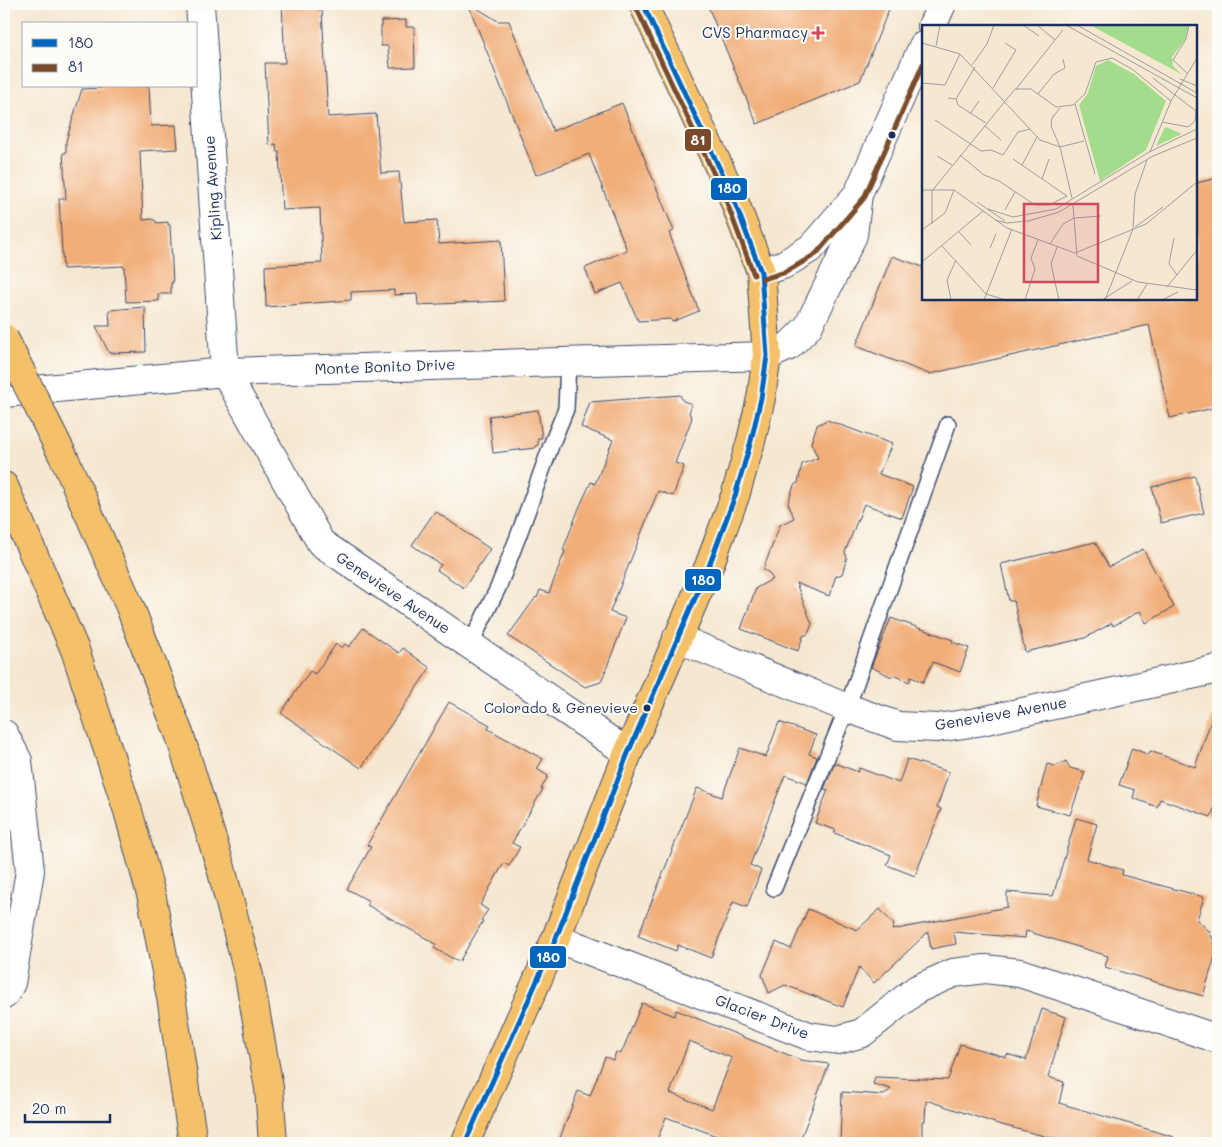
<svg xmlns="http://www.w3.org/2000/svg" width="1222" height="1147" viewBox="0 0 1222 1147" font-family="Mali,sans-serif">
	<rect width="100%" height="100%" fill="#fdfcf7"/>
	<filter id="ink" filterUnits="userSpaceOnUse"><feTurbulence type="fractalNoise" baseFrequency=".02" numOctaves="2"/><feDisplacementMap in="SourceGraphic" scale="10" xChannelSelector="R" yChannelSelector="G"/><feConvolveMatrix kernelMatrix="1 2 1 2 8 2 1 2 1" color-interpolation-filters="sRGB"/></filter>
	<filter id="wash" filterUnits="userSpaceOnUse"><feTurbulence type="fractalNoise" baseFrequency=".0096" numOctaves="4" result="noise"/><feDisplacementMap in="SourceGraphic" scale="20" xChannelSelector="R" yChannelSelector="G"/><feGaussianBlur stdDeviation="1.12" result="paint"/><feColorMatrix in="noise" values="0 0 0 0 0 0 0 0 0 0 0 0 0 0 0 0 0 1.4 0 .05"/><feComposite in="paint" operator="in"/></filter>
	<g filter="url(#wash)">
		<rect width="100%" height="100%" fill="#f5e7d0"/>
		<g id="blocks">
			<g fill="#f1ae79" fill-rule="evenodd">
				<polygon points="282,4 318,4 318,10 322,10 328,117 376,114 381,173 399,172 404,222 437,220 439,244 501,240 504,301 418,305 417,294 394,295 394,290 351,292 351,300 266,307 265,266 322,263 320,208 282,210 279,152 277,152 276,144 269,145 265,63 285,63"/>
				<polygon points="468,4 470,4 498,21 509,21 553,131 622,103 674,231 669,233 699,311 672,322 671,319 638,321 622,283 595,294 585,268 627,250 589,154 536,175"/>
				<polygon points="707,4 891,4 860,81 757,124"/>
				<polygon points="406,20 406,27 414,27 415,67 390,68 388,46 381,46 381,21"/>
				<polygon points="102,86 149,86 151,126 176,125 178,149 140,151 143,220 152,219 156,221 156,223 168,222 168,225 170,225 173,283 171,283 171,294 158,294 159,301 126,302 124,266 63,269 59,199 66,199 63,153 66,153 66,141 82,89 102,88"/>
				<polygon points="1218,178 1218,407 1170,418 1149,325 929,374 856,346 892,256 923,267 923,299 1196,299 1196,183"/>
				<polygon points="145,307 146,352 109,353 96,326 110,326 109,310"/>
				<polygon points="680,395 683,401 692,404 689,413 692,418 675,463 684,466 673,496 658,491 610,612 626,618 601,682 585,687 508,636 536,597 537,598 540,590 549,593 565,551 563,550 579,508 591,482 595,484 613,440 581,427 590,402"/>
				<polygon points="538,410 542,438 538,438 538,445 535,446 535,448 493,453 489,416"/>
				<polygon points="827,420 892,444 879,474 913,487 902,518 864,504 845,552 847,558 842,574 836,576 829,596 796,583 812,624 808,634 803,636 798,651 741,629 756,588 773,579 768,572 763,570 780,525 794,518 788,503 794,485 798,483 802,464 818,458 811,443 817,425"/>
				<polygon points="1195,476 1204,513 1161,523 1152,487"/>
				<polygon points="435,511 490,549 464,588 437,570 441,565 412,545"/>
				<polygon points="1095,542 1109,567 1143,549 1174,607 1146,623 1140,611 1113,626 1112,623 1085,638 1025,652 1014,601 1009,601 1001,564"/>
				<polygon points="891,618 953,640 952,642 969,648 960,672 933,662 923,682 911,677 909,682 893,675 892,677 871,667"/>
				<polygon points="363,628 399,653 403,648 430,668 361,768 281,713 310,671 315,674 336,644 342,648 345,644 349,647"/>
				<polygon points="449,702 490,725 488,729 543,759 537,769 548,776 541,789 543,789 512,843 520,847 509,866 504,863 480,905 488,910 481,920 483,921 459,962 434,948 436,944 367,905 369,901 347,889 371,847 367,845"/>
				<polygon points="1215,710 1218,711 1218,798 1211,817 1160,799 1157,807 1133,798 1135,790 1119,785 1132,748 1149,755 1150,751 1195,767"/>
				<polygon points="779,722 816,735 809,754 817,757 807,783 785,775 750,865 761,870 747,907 733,902 711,958 678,945 676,951 638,936 697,788 722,797 740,748 766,757"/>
				<polygon points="907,759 949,772 937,807 941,809 915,876 887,865 891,855 834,833 836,830 815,823 828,790 824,789 835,763 858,772 859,768 899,783"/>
				<polygon points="1066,761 1070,768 1085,772 1070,815 1036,806 1047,764 1056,766"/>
				<polygon points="1076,818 1097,824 1087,859 1123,870 1122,875 1204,897 1197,920 1209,931 1214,942 1216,953 1203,996 1105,967 1108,956 1026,931 1025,938 954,932 956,944 931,949 928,932 874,983 859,967 843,1007 785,985 769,993 762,975 776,942 791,949 808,909 857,930 880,909 894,925 892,930 1007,907 1007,892 1053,896"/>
				<path d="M642,1003L675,1016L676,1010L801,1060L829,1064L799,1143H735L666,1117L656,1143H558L578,1091L590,1096L605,1057L613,1060L616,1052L621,1054ZM689,1041L732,1058L712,1109L670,1093Z"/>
				<polygon points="1042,1009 1066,1017 1048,1077 1064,1082 1059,1103 1174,1137 1173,1143 1071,1143 998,1124 926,1100 925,1121 922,1121 922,1143 840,1141 842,1092 884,1095 891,1089 873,1084 875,1077 948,1080 960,1044 1006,1057 1007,1054 1026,1060"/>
			</g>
		</g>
	</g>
	<g filter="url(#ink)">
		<use href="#blocks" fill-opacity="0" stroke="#3c4b6f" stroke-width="1"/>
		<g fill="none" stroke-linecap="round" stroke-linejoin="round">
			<g stroke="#3c4b6f" stroke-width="18">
				<g id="service">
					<polyline points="470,645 498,588 519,534 552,443 566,409 568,362"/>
					<polyline points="774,888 847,708 948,424"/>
				</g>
			</g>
			<g stroke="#3c4b6f" stroke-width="30">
				<g id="minor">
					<polyline points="200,4 225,372 321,543 628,753"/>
					<polyline points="4,393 225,372 767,356"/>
					<polyline points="677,638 847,708 898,726 937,728 977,722 1218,669"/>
					<polyline points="4,734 18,761 30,871 11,983 4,995"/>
					<polyline points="556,938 809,1036 838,1040 862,1033 917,989 953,973 985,969 1020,973 1218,1039"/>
				</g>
			</g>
			<g stroke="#3c4b6f" stroke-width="30">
				<g id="tertiary">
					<polyline points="932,26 942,4"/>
					<polyline points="761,272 783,265 811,248 858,194"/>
					<polyline points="767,356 789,346 808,327 853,235 858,194 923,46"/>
				</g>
			</g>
			<g stroke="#3c4b6f" stroke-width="30">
				<polyline id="primary" points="465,1143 556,938 628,753 709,566 735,496 751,441 761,398 767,356 761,272 732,195 643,4"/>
			</g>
			<g stroke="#3c4b6f" stroke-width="30">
				<g id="motorway">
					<polyline points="66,462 130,607 180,736 221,868 249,976 269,1088 273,1143"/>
					<polyline points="4,486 75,650 128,811 152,898 172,1003 193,1143"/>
				</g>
			</g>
			<use href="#service" stroke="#fff" stroke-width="15"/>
			<use href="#minor" stroke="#fff" stroke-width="28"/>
			<use href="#tertiary" stroke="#fff" stroke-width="28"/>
			<use href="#primary" stroke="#f4c16a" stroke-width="28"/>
			<use href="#motorway" stroke="#f4c16a" stroke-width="28"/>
			<g stroke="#3c4b6f" stroke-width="30" stroke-linecap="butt">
				<polyline id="motorway-bridge" points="4,338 66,462"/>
			</g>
			<use href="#motorway-bridge" stroke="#f4c16a" stroke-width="28"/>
			<g stroke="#fdfcf7" stroke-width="9">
				<polyline id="bus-1" points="465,1143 556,938 628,753 709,566 735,496 751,441 761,398 767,356 761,272 732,195 643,4"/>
			</g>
			<g stroke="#fdfcf7" stroke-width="9">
				<g id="bus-2">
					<polyline points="636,7 725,198 754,275"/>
					<polyline points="763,279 786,272 816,254 864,198 923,64"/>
				</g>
			</g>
			<use href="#bus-1" stroke="#0065bd" stroke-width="5"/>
			<use href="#bus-2" stroke="#7a4b2a" stroke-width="5"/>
		</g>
	</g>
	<path fill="#d1495b" stroke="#fdfcf7" stroke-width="2" d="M815.5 25.5h5v5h5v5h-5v5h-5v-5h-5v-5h5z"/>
	<g fill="#1b2f5e" stroke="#fdfcf7" stroke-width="2">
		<circle cx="892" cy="135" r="4.5"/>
		<circle cx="647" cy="708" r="4.5"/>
	</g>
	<g text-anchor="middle" stroke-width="4" stroke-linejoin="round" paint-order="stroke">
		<g font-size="14" fill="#1b2f5e" stroke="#fdfcf7" text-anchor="end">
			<text x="638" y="713">Colorado &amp; Genevieve</text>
		</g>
		<g font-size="15" fill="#1b2f5e" stroke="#fdfcf7" text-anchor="end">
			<text x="808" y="38">CVS Pharmacy</text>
		</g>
		<g font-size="15" fill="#1b2f5e" stroke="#fdfcf7">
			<text transform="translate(213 188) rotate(-94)" y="5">Kipling Avenue</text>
			<text transform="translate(385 367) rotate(-2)" y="5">Monte Bonito Drive</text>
			<text transform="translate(393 593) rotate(34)" y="5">Genevieve Avenue</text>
			<text transform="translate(1001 714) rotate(-10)" y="5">Genevieve Avenue</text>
			<text transform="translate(762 1017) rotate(21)" y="5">Glacier Drive</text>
		</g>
	</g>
	<g transform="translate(922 25)">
		<rect width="275" height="275" fill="#f5e7d0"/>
		<path d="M168,0H267L263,15L250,32L251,41L259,49ZM244,102L260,109L234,121L242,104Z" fill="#a4dc8d"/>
		<path d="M186,35L212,49L244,76L224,125L178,156L157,80L166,68L174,41Z" fill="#a4dc8d"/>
		<path fill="none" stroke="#9e9da2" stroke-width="1" d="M101,0L117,11M115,0L133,15M144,0L275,73M155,0L275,68M0,18L38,29L118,115L138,122L162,116M14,21L18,0M50,40L65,19L72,0M265,48L251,35L264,14L267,0M231,53L274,86L273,96L266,102L240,97M258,54L275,61M0,58L23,60L38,29M71,63L94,25L83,18M94,64L141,5M116,69L132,49L143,43L141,34M26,73L34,74L36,80L64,98M34,74L53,42M153,79L173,149M138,83L130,93L129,101L138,122L150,173M48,89L57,76M13,95L59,126L69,125L81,130L96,107L108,104M63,101L79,115M228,127L249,76L275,33M38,130L62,150L77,156L113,180H127L145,171M15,131L30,140M91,134L145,171M100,140L115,112M120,154L127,134M0,165H32L85,203L153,228L224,199L275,157M55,177L83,196M151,180L155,231L216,257L275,265M66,184L91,192L134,184L227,127L275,104M83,185L93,167M73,195L85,198L106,196L137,187L231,131L275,113M10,199V166L93,64H109L134,82L151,80L163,69L174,37L190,33L210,44L249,76M213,202L241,182M0,205L23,188L32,165M37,207L49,220M252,213L247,239L255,250M128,219L141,199L152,193L179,191M20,221L64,269L84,275M135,222L129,239L137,275M68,223L74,209M0,237L61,186M245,262L275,225M29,275L25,255L34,235M62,275L90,204M103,275L113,244L109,233L116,215M180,275L210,256M183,275L211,204L213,169L225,135M215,275L225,259M240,275L256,267"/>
		<path fill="#d1495b" fill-opacity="0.15" stroke="#d1495b" stroke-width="2.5" d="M102,179H176V257H102Z"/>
		<rect width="275" height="275" fill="none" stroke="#1b2f5e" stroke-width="2.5"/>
	</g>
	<g stroke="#fdfcf7" stroke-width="2">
		<rect x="684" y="128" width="28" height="24" rx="5" fill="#7a4b2a"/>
		<rect x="710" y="177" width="38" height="24" rx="5" fill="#0065bd"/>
		<rect x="684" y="568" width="38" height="24" rx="5" fill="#0065bd"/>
		<rect x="529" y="945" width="38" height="24" rx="5" fill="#0065bd"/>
	</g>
	<g font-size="14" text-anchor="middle" font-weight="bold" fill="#fff">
		<text x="698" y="145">81</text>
		<text x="729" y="193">180</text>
		<text x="703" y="585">180</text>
		<text x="548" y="962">180</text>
	</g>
	<rect width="1222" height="1147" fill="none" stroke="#fdfcf7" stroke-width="20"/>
	<rect x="22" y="22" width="175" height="65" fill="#fdfcf7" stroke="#a3aaba"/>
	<rect x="32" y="39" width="25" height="8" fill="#0065bd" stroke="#a3aaba"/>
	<text x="68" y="48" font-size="15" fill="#1b2f5e">180</text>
	<rect x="32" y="64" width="25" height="8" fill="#7a4b2a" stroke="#a3aaba"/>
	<text x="68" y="72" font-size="15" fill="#1b2f5e">81</text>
	<path d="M25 1114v8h85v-8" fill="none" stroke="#1b2f5e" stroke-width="2.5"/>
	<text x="32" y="1114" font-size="15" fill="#1b2f5e" stroke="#fdfcf7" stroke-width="4" paint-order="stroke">20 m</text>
</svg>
